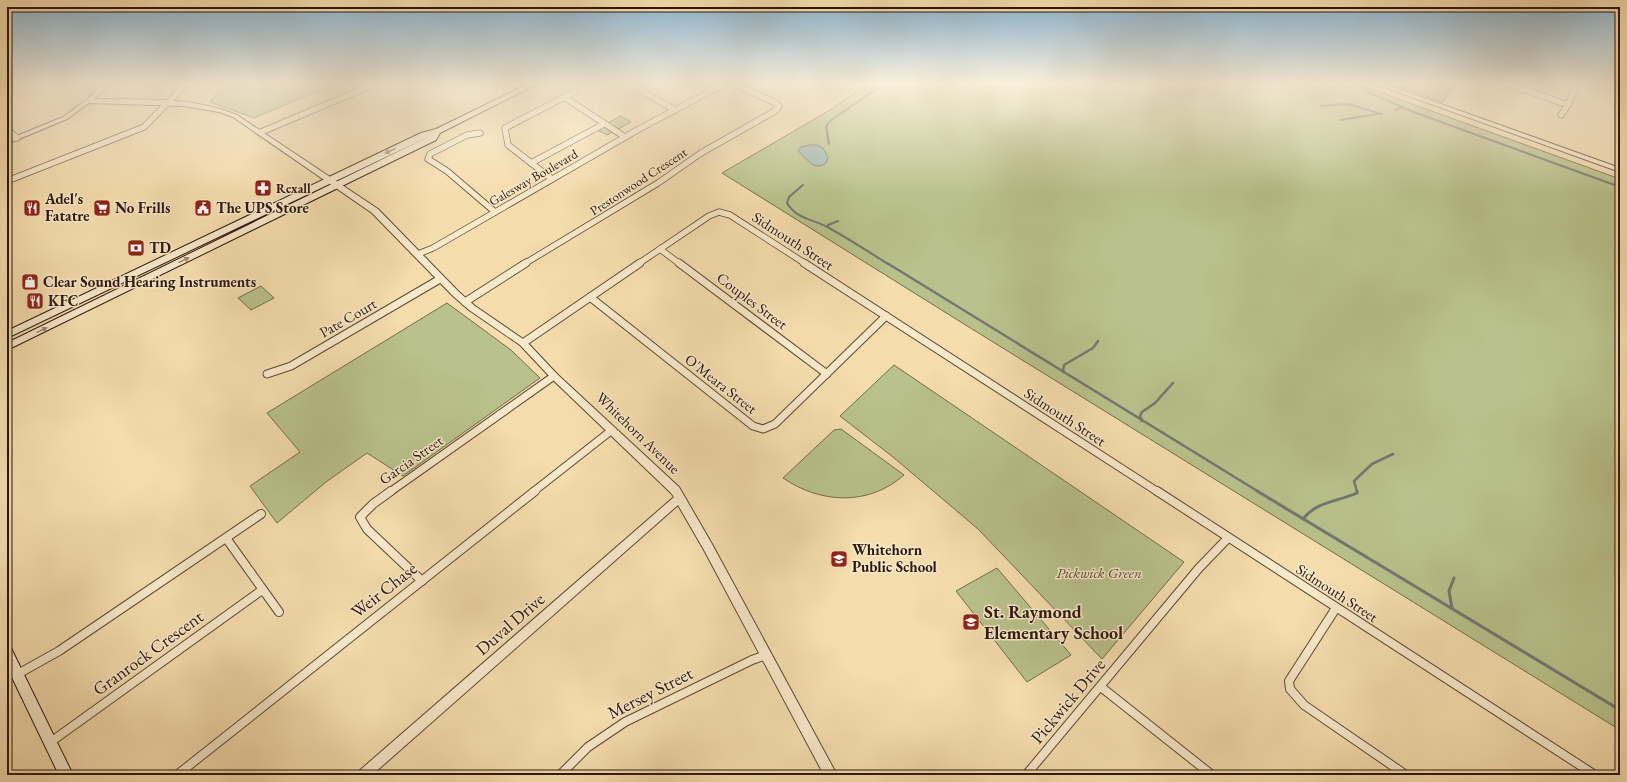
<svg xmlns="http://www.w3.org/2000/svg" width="1627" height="782" viewBox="0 0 1627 782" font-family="'EB Garamond',serif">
	<rect width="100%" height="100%" fill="#f5ddae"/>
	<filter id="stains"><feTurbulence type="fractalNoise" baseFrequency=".005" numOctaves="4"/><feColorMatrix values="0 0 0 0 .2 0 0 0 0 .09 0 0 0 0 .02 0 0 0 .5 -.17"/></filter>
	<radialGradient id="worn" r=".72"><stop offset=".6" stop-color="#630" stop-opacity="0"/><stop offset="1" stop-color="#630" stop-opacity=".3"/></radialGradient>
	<g fill="#b9c28c" stroke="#736c4c">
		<polygon points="224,84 334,84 254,118 210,102"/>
		<polygon points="868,84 1357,84 1620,179 1620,730 964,324 722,173 830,110"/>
		<polygon points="1401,84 1455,84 1443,102 1400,87"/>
		<polygon points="621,116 631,122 607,135 596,129"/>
		<polygon points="261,286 274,298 251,310 238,298"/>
		<polygon points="447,303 511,350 540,378 403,476 367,453 326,482 277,523 250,486 300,452 267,413"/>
		<polygon points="894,365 1184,562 1102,659 978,529 893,457 840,416"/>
		<path d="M841,429L904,475C869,506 821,504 783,478L834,430Z"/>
		<polygon points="997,568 1071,655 1027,682 956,591"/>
	</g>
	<path fill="#a1b9b6" stroke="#737872" d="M810,145H817L823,148L828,157L826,163C813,172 807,158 798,151L801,147Z"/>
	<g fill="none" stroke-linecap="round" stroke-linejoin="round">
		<g stroke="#737872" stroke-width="2">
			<polyline points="1366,91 1411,111 1620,187"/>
			<polyline points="1321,106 1348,104 1382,114"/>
			<polyline points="1395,110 1404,107"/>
			<polyline points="1341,120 1377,114"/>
			<polyline points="829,144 826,127 830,121 884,84"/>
			<path d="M803,185L789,197L787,203C797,220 814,219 829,228C849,239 869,252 888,264"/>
			<polyline points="828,227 828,225 838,221"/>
		</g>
		<g stroke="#737872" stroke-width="2.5">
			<polyline points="887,263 1259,492"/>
			<polyline points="1063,372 1064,365 1093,348 1098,341"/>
			<polyline points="1142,421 1140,416 1142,412 1155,403 1173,383"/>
			<polyline points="1357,492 1354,481 1372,464 1393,454"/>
		</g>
		<g stroke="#737872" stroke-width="3">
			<polyline points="1257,491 1620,710"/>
			<path d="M1303,519C1317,501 1337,502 1357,493V491"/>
			<polyline points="1452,608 1449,591 1454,578"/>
		</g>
		<g stroke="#5f4835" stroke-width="7">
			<g id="minor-far2">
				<polyline points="630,84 675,110"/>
				<polyline points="1509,84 1568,105"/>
				<polyline points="564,97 625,137"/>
				<polyline points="1561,115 1568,105 1577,84"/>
				<polyline points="7,129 17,138"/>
				<polyline points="261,132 375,84"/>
				<polyline points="480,133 467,135 430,154 428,159 447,171 495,212"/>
				<polyline points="531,163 604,124"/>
				<polyline points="552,179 508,145 505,128 576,91"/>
				<polyline points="7,181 144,127 186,84"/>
				<polyline points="660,249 680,264"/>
				<polyline points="418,254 433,248 639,129 724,84"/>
				<polyline points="524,264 658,183 701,153 775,111 779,106 774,102 733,84"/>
				<polyline points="638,264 709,216 719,212 730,215 806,264"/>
			</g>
		</g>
		<g stroke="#5f4835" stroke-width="9">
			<g id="minor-far1">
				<polyline points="679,263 827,374"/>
				<polyline points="804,263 1158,492"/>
				<polyline points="590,297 753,426 763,429 775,424 886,316"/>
				<polyline points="465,302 526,263"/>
				<polyline points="523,343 640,263"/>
				<polyline points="267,374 291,366 440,279"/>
				<polyline points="390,492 554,376"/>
				<polyline points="533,492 612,430"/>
			</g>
		</g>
		<g stroke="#5f4835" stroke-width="10">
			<g id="minor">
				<polyline points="391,491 373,504 360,517 367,529 422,581"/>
				<polyline points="1157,491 1595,775"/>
				<polyline points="226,538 279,612"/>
				<polyline points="1336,608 1289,681 1290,689 1304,705 1406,775"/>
				<polyline points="16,675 59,651 261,514"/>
				<polyline points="1101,687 1212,775"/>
				<polyline points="52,741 262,590"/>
				<polyline points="177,775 535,491"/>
				<polyline points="560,775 588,747 625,722 752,660 766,655"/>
				<polyline points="1026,775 1199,568 1228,538"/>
			</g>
		</g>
		<g stroke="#5f4835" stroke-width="2">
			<g id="tertiary">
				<path d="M102,84H109L94,99C142,100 192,96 237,115L378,209L459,292L475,306L526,341L557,374L679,487L712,544L837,775H824L704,550L678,505L372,775H357L359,771L674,497L671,493L551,378L520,345L469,310L453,296L372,213L233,117L219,112L184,106L89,103L67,119L7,144V140L63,117L86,100Z"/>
				<polygon points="1375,84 1385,84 1620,168 1620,172"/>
			</g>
		</g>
		<g stroke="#2d160d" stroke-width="2">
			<g id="secondary">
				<polygon points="528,84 537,84 440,133 436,140 7,350 7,343 432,135 7,338 7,331 421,133 436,129"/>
				<polygon points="7,646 11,648 73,775 59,775 7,667"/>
			</g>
		</g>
		<use href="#minor-far2" stroke="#f8e9ca" stroke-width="5.5"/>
		<use href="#minor-far1" stroke="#f8e9ca" stroke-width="7"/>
		<use href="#minor" stroke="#f8e9ca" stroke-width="8"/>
		<use href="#tertiary" fill="#f8e9ca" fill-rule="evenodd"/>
		<use href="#secondary" fill="#f8e9ca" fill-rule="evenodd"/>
	</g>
	<defs><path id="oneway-solid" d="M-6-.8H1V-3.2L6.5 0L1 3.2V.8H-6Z"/></defs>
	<g fill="#9d8a75">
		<use href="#oneway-solid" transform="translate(390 151) rotate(155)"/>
		<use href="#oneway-solid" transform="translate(184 260) rotate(-26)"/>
		<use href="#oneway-solid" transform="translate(42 330) rotate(-26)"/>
	</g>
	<linearGradient id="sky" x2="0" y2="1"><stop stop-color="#8bb6d4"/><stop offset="0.43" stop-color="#faf0db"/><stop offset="1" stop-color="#faf0db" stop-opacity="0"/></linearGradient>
	<rect width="1627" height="194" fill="url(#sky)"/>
	<defs>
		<g id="pharmacy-square" transform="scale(0.9)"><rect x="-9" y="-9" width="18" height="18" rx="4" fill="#8f2418" stroke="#f8e9ca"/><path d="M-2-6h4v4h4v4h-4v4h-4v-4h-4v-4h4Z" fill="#fff"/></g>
		<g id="restaurant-square" transform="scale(0.9)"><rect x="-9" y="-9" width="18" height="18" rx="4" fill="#8f2418" stroke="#f8e9ca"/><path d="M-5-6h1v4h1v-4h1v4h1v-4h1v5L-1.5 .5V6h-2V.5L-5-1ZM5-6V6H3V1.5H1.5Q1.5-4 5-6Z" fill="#fff"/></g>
		<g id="supermarket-square" transform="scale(0.9)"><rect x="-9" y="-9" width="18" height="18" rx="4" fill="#8f2418" stroke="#f8e9ca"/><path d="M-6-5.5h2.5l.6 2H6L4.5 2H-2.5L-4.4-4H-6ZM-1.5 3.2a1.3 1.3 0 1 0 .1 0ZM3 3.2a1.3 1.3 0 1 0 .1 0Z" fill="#fff"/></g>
		<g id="civic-square" transform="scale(0.9)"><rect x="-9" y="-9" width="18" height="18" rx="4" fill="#8f2418" stroke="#f8e9ca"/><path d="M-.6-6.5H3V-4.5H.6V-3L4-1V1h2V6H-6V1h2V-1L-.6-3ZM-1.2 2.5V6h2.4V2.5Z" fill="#fff"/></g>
		<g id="bank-square" transform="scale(0.9)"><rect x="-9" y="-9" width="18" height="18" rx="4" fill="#8f2418" stroke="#f8e9ca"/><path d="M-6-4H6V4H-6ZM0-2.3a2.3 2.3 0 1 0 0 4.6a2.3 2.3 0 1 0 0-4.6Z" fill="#fff"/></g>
		<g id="shop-square" transform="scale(0.9)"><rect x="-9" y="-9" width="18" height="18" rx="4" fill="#8f2418" stroke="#f8e9ca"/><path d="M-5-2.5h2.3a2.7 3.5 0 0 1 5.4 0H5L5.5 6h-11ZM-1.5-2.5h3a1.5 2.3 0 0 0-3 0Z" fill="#fff"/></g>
		<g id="school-square" transform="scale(0.9)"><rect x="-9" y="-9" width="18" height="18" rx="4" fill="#8f2418" stroke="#f8e9ca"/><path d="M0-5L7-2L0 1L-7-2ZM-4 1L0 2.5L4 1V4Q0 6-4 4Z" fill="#fff"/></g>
	</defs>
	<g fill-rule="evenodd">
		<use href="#pharmacy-square" x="263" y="188"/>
		<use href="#restaurant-square" x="32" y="208"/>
		<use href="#supermarket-square" x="102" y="208"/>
		<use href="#civic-square" x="203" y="208"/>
		<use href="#bank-square" x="136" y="248"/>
		<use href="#shop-square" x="30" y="282"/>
		<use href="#restaurant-square" x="35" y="301"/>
		<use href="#school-square" x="839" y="559"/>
		<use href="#school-square" x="971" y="622"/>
	</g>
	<g text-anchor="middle" stroke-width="3" stroke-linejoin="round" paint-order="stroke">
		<g font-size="13" fill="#2d160d" stroke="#f8e9ca">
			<text transform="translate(533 177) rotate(-30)" y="5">Galesway Boulevard</text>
			<text transform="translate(638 181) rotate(-33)" y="5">Prestonwood Crescent</text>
		</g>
		<g font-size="13" font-weight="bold" fill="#2d160d" stroke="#f8e9ca" text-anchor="start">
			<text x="276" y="193">Rexall</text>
		</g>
		<g font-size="15" font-weight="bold" fill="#2d160d" stroke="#f8e9ca" text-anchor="start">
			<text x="45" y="204">Adel's<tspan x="45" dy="17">Fatatre</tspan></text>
			<text x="115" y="213">No Frills</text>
			<text x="216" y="213">The UPS Store</text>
			<text x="149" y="253">TD</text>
			<text x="43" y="287">Clear Sound Hearing Instruments</text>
			<text x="48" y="306">KFC</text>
			<text x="852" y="555">Whitehorn<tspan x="852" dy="17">Public School</tspan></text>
		</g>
		<g font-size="15" fill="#2d160d" stroke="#f8e9ca">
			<text transform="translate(793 241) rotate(33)" y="5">Sidmouth Street</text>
			<text transform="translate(752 301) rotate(37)" y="5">Couples Street</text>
			<text transform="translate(348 318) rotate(-30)" y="5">Pate Court</text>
			<text transform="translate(721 384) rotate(38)" y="5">O'Meara Street</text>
			<text transform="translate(1065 417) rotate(33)" y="5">Sidmouth Street</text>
			<text transform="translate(638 433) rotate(44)" y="5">Whitehorn Avenue</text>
			<text transform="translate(411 460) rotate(-35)" y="5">Garcia Street</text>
			<text transform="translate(1337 593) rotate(33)" y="5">Sidmouth Street</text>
		</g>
		<g font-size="15" font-style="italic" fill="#574a33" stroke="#f8e9ca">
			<text x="1099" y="578">Pickwick Green</text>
		</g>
		<g font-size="18" fill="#2d160d" stroke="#f8e9ca">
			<text transform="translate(384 590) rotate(-38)" y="6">Weir Chase</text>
			<text transform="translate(510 624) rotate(-41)" y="6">Duval Drive</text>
			<text transform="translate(148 653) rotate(-36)" y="6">Granrock Crescent</text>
			<text transform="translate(650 693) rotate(-27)" y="6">Mersey Street</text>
			<text transform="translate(1068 701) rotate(-50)" y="6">Pickwick Drive</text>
		</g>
		<g font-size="18" font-weight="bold" fill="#2d160d" stroke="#f8e9ca" text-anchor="start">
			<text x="984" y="618">St. Raymond<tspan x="984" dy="21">Elementary School</tspan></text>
		</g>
	</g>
	<rect width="1627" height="782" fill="none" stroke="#f5ddae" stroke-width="24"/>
	<rect x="8" y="8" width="1611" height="766" fill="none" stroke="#2d160d" stroke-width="2"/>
	<rect x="12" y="12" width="1603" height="758" fill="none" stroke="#2d160d"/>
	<rect width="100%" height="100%" filter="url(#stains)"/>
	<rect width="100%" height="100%" fill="url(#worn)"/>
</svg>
